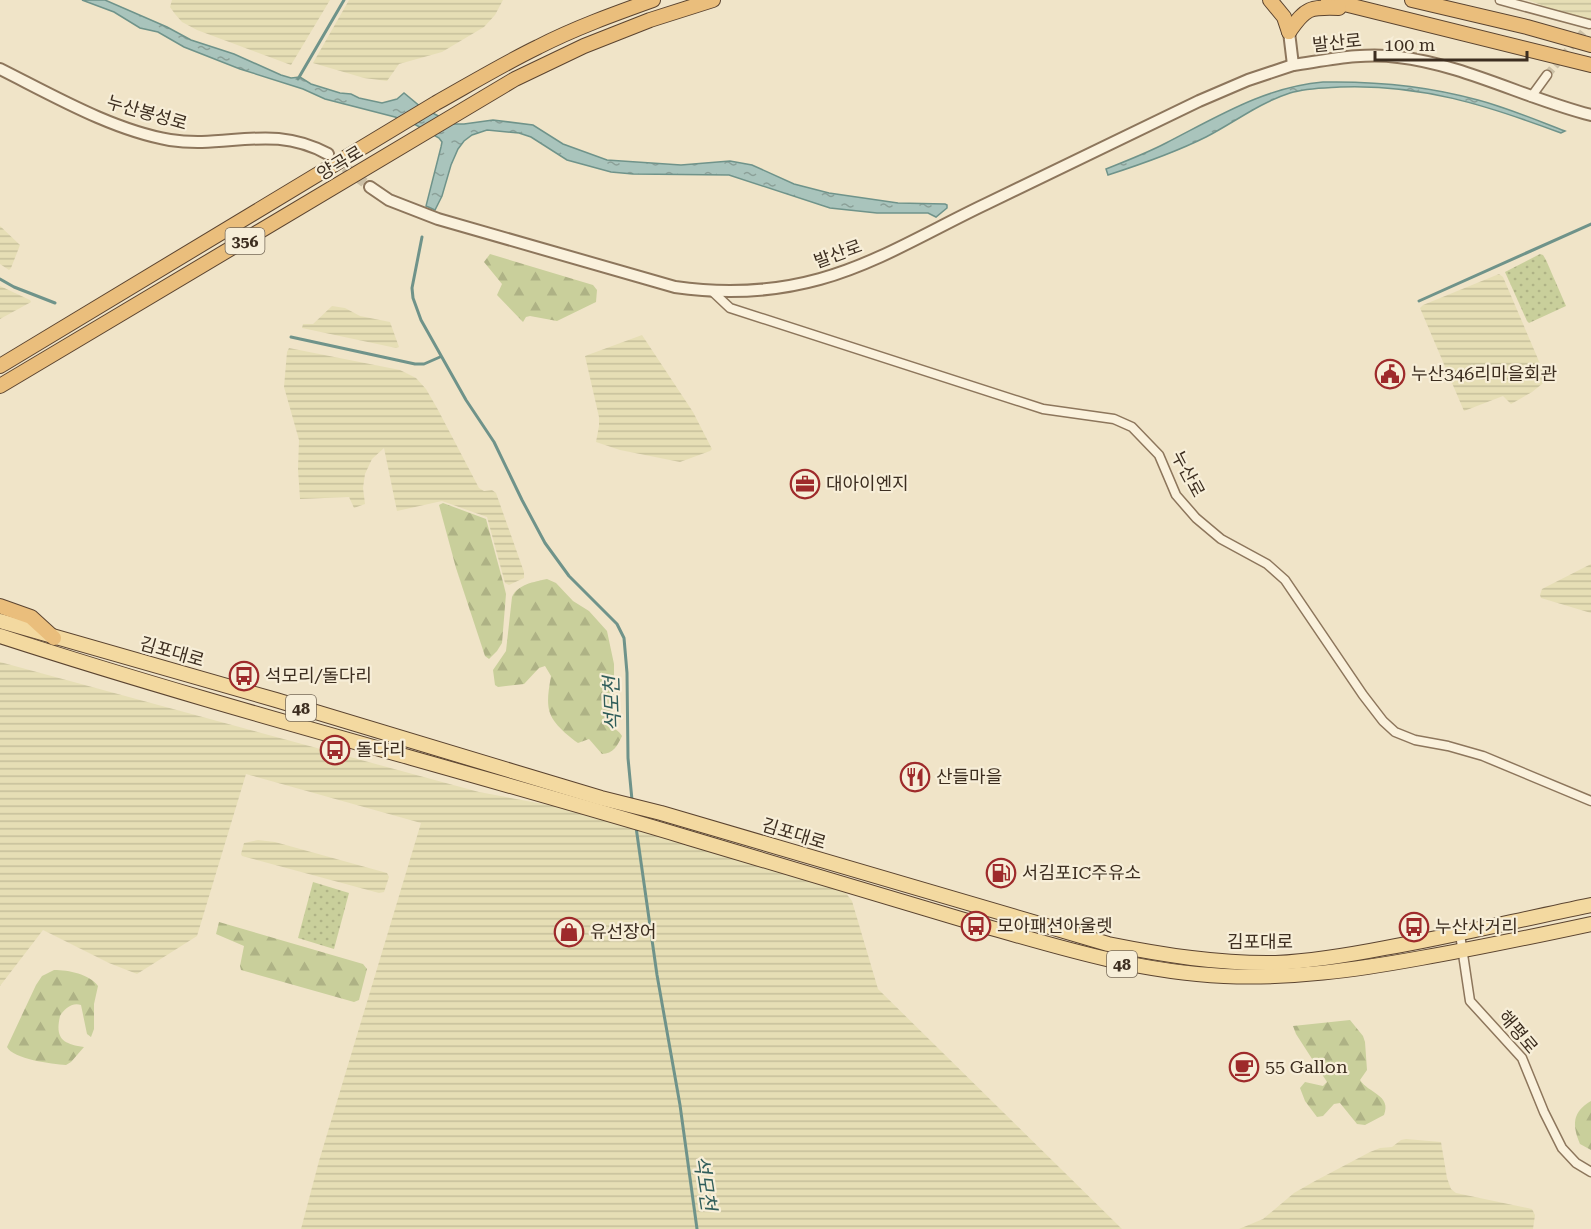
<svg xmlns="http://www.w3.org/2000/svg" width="1591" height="1229" viewBox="0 0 1591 1229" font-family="'Roboto Serif','Noto Sans KR',serif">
	<defs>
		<pattern id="farmland-rules" width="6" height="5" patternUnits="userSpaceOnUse" patternTransform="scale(1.5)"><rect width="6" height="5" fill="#e6deb5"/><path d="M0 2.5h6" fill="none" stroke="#c6bf9b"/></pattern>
		<pattern id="forest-firs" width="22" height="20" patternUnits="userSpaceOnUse" patternTransform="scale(1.5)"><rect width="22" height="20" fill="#c9cf9b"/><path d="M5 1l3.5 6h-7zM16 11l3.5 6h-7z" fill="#aeb285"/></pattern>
		<pattern id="garden-dots" width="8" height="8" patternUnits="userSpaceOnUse" patternTransform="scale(1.5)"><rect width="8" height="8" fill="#c9cf9b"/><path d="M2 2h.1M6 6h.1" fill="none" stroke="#aeb285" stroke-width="1.8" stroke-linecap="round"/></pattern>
		<pattern id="water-ripples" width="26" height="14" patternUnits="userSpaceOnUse" patternTransform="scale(1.5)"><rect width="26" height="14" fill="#a9c4bc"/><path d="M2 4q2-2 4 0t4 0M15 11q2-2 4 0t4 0" fill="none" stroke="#8ba098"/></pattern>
	</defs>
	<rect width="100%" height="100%" fill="#f0e4c8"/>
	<g fill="url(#farmland-rules)">
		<polygon points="172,0 330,0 291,65 197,30 182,22 175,14 170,7"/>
		<polygon points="349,0 503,0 495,15 484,27 442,52 399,64 387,81 364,78 313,63"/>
		<polygon points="1528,0 1591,0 1591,21 1576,18"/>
		<polygon points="0,226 20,245 11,268 9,270 0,264"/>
		<polygon points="1499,274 1503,277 1547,380 1532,392 1511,404 1503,396 1464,411 1420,308 1423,305"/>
		<polygon points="0,286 30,300 31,302 0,319"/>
		<polygon points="332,306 345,308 360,316 390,322 399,347 396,348 302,328 303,324 313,324"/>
		<polygon points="642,335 693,412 712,449 710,451 680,462 620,450 596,442 599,426 599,417 585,356"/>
		<polygon points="289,348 400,370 416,378 426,389 437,408 479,488 484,491 492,490 496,493 524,572 524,578 509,585 505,583 487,517 442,501 397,511 384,448 372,459 365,474 363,488 365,504 354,508 349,497 300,499 298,469 299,440 284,387 287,352"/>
		<polygon points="1591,564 1591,613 1541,598 1540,595 1542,589"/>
		<polygon points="0,662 479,792 592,813 842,888 852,901 878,989 1122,1229 301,1229 319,1161 421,823 246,774 197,936 137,974 109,963 43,930 0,986"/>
		<polygon points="258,840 275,842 387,873 389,877 384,892 379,893 242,856 241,854 244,843"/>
		<polygon points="1406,1139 1441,1142 1447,1178 1451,1189 1456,1193 1532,1209 1535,1215 1533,1229 1239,1229 1263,1219 1294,1193 1315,1181 1370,1152 1380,1148 1392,1147 1401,1140"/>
	</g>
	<g fill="url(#forest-firs)">
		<polygon points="490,254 593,285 597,290 596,302 557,321 530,316 526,317 523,322 497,295 502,284 484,262"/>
		<polygon points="443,503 486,519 503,582 506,594 502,643 497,651 489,659 485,656 456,568 439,505"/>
		<path d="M547,579L556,583L573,601L589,611L607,631L614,664V693L610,723C612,729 619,730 622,736C618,745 613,754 602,754L589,739L578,743L575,741C546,718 545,710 551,676L545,666L539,668L524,684L498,687L495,685L493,670L506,651L512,597C518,584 534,582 547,579Z"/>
		<polygon points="219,922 363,964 367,969 359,1000 354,1002 241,970 240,966 244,946 216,934"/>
		<path d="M54,970C69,970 89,974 98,986L94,1004V1029L91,1037L87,1034L81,1005C72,1002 64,1009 60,1016C55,1038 62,1044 84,1047L71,1062L66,1065C52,1064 13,1059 7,1047L36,985L42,976Z"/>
		<path d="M1350,1020L1363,1036L1365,1042L1367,1070L1360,1080C1368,1093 1392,1095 1384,1115L1365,1125L1357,1124L1340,1103L1334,1104L1323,1116L1317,1117L1305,1101L1300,1088L1305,1082L1323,1086L1327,1082L1296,1034L1293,1026Z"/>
		<path d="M1591,1101V1150L1580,1144C1572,1125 1572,1112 1591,1101Z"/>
	</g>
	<g fill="url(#garden-dots)">
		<polygon points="1540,254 1543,255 1546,260 1566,306 1529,323 1527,321 1505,272"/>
		<polygon points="313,882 349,893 334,949 298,938"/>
	</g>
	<g fill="url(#water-ripples)" stroke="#6f938a" stroke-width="1.5">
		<polygon points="82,0 105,0 167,27 191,40 234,54 281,75 291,78 300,77 311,84 340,93 351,94 359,98 382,103 397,99 404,93 421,107 454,124 464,124 493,120 533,125 563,144 607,160 681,165 730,161 752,165 794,184 829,193 898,203 945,204 947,205 947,208 936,217 928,213 877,213 830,208 729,175 633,174 611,172 567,160 531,137 519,133 487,130 472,135 464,141 458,149 451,165 442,196 435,210 426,206 441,147 442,142 439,138 416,125 395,117 325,99 303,89 240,69 184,47 158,32 140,28 114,12"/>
		<path d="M1323,82C1376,81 1428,86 1478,100C1508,108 1536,120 1565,131L1561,133C1486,105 1421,84 1340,87C1323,88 1306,88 1290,93C1259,103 1235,122 1206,137C1174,153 1142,164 1108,175L1106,169C1126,161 1147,153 1166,143C1217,117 1265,87 1323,82Z"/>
	</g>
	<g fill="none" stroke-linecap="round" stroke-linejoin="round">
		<g stroke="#6f938a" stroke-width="3">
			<polyline points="298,79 344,0"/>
			<polyline points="422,237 412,288 413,298 421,320 466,400 494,442 522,500 545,543 569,576 617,624 624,638 627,673 628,758 632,800"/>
			<polyline points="0,279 14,287 55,303"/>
			<polyline points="1419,301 1591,224"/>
			<polyline points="291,337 415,364 424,364 440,357"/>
			<polyline points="636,827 657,975 680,1105 697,1229"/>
		</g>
		<polyline stroke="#ccc0a6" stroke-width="8" stroke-dasharray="8 4" stroke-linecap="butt" points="1547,75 1585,30"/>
		<polyline stroke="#ccc0a6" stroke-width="10" stroke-dasharray="10 5" stroke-linecap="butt" points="333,158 370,187"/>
		<g stroke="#8d765c" stroke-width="11">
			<g id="minor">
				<polyline points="1500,0 1589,24"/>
				<polyline points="1531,97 1547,75"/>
				<polyline points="713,292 730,308 1043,409 1114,419 1132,427 1159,455 1176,495 1196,518 1221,539 1267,564 1285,580 1363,695 1383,721 1395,732 1415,740 1448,746 1483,756 1591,801"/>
				<polyline points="1460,934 1470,1001 1522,1058 1544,1112 1562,1148 1576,1163 1591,1172"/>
			</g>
		</g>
		<g stroke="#8d765c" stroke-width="14">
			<g id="tertiary">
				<path d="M1289,32L1293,65C1328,60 1363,52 1398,57C1462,64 1527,99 1591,115"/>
				<path d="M0,69C52,95 112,130 170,140C228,149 271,123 328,154"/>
				<path d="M370,187L389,200L438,219L675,287C723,294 773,292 820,279C878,263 931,230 986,204C1057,170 1128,136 1199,101L1248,80L1293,65"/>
			</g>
		</g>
		<g stroke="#5b4430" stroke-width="16">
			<g id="primary">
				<path d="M0,621L276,700L601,798L661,813L1108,944C1163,955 1219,964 1276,963C1313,961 1349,955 1385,948C1454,936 1522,919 1591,905"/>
				<path d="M0,636C228,710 460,769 689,838C784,867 879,895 974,923C1058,947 1137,972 1224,976C1291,979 1355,970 1421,958C1478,948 1535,936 1591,924"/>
			</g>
		</g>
		<g stroke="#5b4430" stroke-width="16">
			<g id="trunk">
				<polyline points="1270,0 1284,17 1289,32"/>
				<polyline points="1328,0 1591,65"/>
				<polyline points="1412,0 1527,27 1591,45"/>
				<path d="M1289,32C1306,7 1310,7 1339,8"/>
				<path d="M0,366L436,103C470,84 503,64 538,47C575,28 614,14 653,0"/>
				<polyline points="0,386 515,79 584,46 650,20 713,0"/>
				<polyline points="0,606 31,617 54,638"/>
			</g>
		</g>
		<use href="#minor" stroke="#faf1dc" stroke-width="8"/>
		<use href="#tertiary" stroke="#faf1dc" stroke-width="10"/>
		<use href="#primary" stroke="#f3d9a0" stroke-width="14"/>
		<use href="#trunk" stroke="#eabe7c" stroke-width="14"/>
	</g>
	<defs>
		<g id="civic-ring" transform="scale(1.5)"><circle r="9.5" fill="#f7eed8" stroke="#9e2a2b" stroke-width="1.5"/><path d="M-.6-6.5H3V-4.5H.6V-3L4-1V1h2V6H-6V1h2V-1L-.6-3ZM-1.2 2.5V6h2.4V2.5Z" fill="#9e2a2b"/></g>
		<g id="office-ring" transform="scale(1.5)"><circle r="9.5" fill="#f7eed8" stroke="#9e2a2b" stroke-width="1.5"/><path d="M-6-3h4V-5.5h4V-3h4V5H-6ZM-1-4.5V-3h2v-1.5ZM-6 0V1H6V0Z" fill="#9e2a2b"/></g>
		<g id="bus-ring" transform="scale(1.5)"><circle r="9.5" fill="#f7eed8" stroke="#9e2a2b" stroke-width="1.5"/><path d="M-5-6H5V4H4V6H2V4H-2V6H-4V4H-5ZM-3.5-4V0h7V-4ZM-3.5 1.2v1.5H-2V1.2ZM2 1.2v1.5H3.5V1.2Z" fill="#9e2a2b"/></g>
		<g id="restaurant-ring" transform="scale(1.5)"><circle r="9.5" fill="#f7eed8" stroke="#9e2a2b" stroke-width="1.5"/><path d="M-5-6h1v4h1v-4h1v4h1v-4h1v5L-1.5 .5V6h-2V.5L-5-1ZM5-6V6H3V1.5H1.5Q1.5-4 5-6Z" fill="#9e2a2b"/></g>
		<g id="fuel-ring" transform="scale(1.5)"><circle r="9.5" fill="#f7eed8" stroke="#9e2a2b" stroke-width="1.5"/><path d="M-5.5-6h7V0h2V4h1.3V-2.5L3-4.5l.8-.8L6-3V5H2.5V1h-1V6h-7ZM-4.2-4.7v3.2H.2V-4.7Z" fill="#9e2a2b"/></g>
		<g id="shop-ring" transform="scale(1.5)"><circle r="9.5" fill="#f7eed8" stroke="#9e2a2b" stroke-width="1.5"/><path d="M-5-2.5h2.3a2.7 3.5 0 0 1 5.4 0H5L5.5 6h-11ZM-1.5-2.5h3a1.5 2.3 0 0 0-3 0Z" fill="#9e2a2b"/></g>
		<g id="cafe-ring" transform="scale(1.5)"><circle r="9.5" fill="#f7eed8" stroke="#9e2a2b" stroke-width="1.5"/><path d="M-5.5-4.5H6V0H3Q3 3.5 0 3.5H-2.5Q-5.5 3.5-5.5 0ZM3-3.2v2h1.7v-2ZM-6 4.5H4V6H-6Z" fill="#9e2a2b"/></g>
	</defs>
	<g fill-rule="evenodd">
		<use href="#civic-ring" x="1390" y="374"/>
		<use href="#office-ring" x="805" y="484"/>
		<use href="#bus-ring" x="244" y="676"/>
		<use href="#bus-ring" x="335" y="750"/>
		<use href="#restaurant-ring" x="915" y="777"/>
		<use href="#fuel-ring" x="1001" y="873"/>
		<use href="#bus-ring" x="976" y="926"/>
		<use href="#bus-ring" x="1414" y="927"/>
		<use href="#shop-ring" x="569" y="932"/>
		<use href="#cafe-ring" x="1244" y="1067"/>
	</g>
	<g text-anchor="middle" stroke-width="4.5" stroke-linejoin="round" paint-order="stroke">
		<g fill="#f7eed8" stroke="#756857" stroke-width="1.5">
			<rect x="225.5" y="228" width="39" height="26" rx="4.5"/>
			<rect x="286" y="695" width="30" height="26" rx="4.5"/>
			<rect x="1107" y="951" width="30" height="26" rx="4.5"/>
		</g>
		<g font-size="16" font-weight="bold" fill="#3d2e20">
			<text x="245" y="247">356</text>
			<text x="301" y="714">48</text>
			<text x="1122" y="970">48</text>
		</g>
		<g font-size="18" fill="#3d2e20" stroke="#f7eed8">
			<text transform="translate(1337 43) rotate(-6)" y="6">발산로</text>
			<text transform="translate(147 113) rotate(16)" y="6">누산봉성로</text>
			<text transform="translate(340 163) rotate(-31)" y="6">양곡로</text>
			<text transform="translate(838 254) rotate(-20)" y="6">발산로</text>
			<text transform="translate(1188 474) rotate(62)" y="6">누산로</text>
			<text transform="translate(172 652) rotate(16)" y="6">김포대로</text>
			<text transform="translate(794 834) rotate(17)" y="6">김포대로</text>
			<text x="1260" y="948">김포대로</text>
			<text transform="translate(1518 1032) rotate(50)" y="6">해평로</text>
		</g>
		<g font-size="18" fill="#3d2e20" stroke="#f7eed8" text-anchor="start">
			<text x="1411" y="380">누산346리마을회관</text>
			<text x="826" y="490">대아이엔지</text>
			<text x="265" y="682">석모리/돌다리</text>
			<text x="356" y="756">돌다리</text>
			<text x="936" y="783">산들마을</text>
			<text x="1022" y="879">서김포IC주유소</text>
			<text x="997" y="932">모아패션아울렛</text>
			<text x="1435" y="933">누산사거리</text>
			<text x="590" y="938">유선장어</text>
			<text x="1265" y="1073">55 Gallon</text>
		</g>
		<g font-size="20" font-style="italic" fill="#2f5d5a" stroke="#f7eed8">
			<text transform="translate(612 704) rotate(-92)" y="7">석모천</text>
			<text transform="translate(705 1183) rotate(81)" y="7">석모천</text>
		</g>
	</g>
	<path d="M1375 51v9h152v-9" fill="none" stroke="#3d2e20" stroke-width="3"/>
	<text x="1384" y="51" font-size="18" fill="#3d2e20" stroke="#f7eed8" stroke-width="4.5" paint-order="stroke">100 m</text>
</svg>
